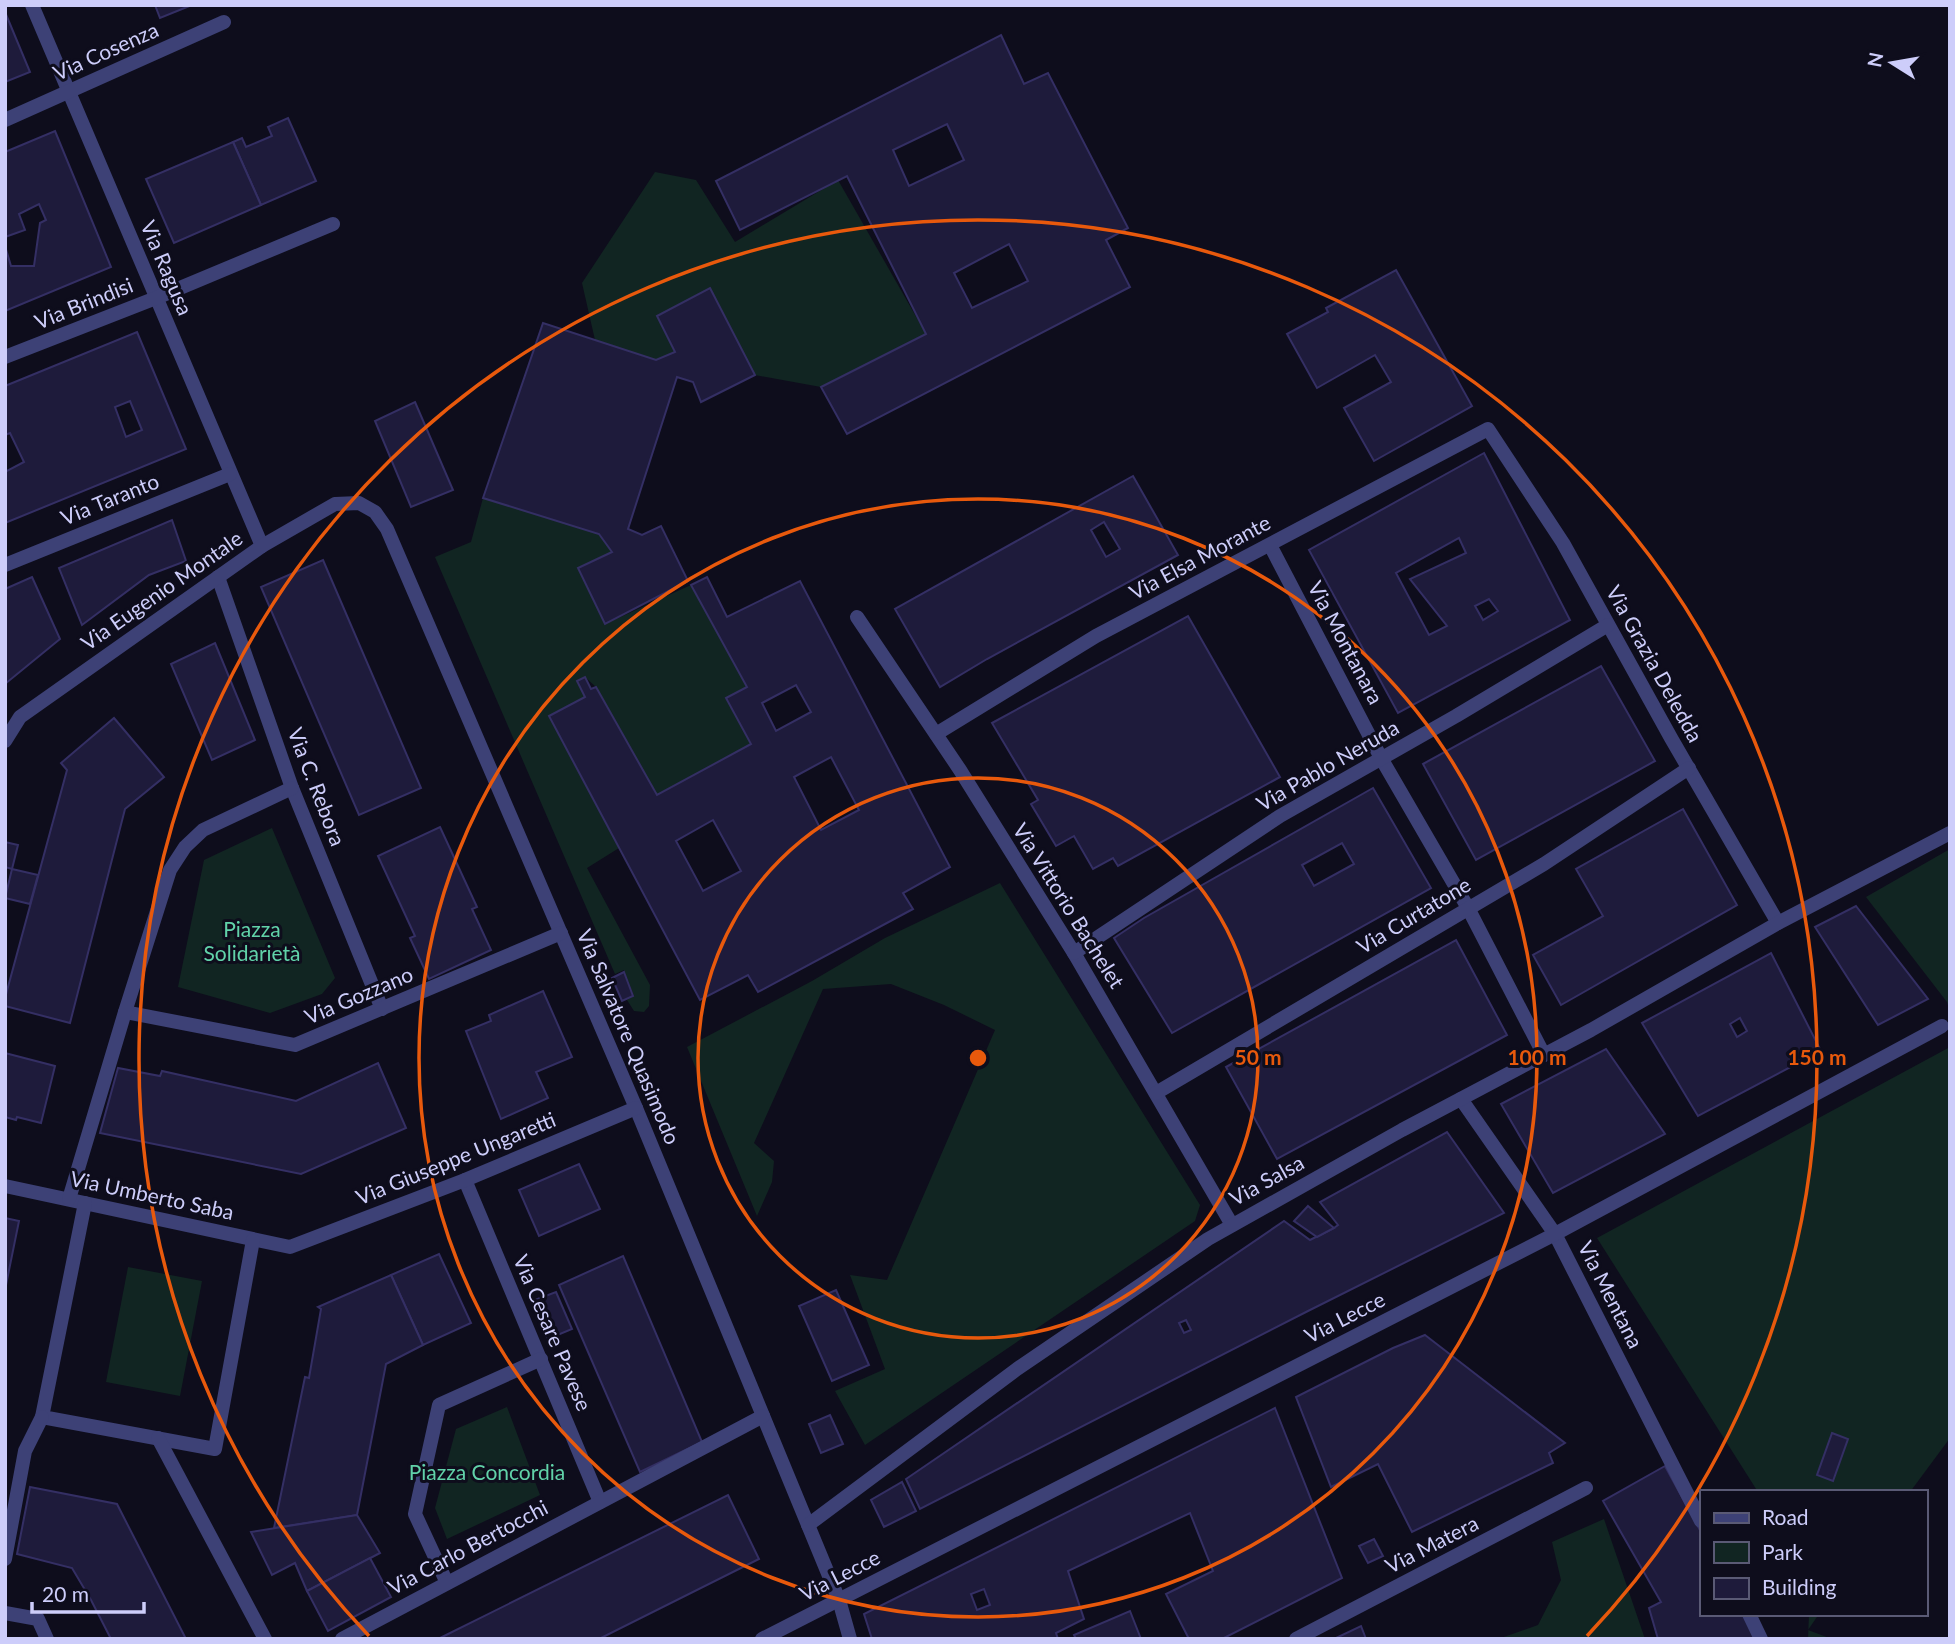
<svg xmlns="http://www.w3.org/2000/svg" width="1955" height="1644" viewBox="0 0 1955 1644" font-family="Lato,sans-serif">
	<rect width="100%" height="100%" fill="#0e0d1c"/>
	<g fill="#112522">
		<polygon points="655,172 696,180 735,242 838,180 926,334 821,387 755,375 658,316 674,352 656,360 595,340 582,283"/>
		<polygon points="483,498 599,534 612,552 578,568 605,624 691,585 747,687 726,698 751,744 657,795 596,687 585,677 577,681 585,697 549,716 619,848 587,868 650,985 649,1006 644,1012 634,1011 627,1000 634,996 624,970 615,974 435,557 471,542"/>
		<polygon points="272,828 335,978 322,994 270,1013 178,987 204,860"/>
		<polygon points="1950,849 1950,1012 1947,1002 1866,897"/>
		<polygon points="1000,883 1200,1205 1195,1221 865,1445 835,1391 885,1369 850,1275 887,1280 995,1030 944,1005 891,984 823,989 754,1143 774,1161 772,1182 757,1216 687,1047 812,981 885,938"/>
		<polygon points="1950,1047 1950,1438 1910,1492 1758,1492 1597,1238"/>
		<polygon points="128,1267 202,1281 180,1396 106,1382"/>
		<polygon points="507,1407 540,1495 447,1539 435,1508 456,1429"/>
		<polygon points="1604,1519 1645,1639 1498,1639 1538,1625 1561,1580 1552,1542"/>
		<polygon points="1809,1614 1819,1614 1808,1630 1832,1639 1808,1639"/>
	</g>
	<g fill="#1e1b3b" stroke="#342f64" stroke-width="2" fill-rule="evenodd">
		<polygon points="155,5 192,5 160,18"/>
		<polygon points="5,12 30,72 5,82"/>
		<path d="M1001,35L1024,84L1048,73L1128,228L1106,240L1130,287L847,434L821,387L926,334L847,176L740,230L716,181ZM947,124L964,160L909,186L893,150ZM1009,244L1028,281L972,308L954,273Z"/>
		<polygon points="288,118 316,181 261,205 233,142 242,138 246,147 272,136 268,127"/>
		<polygon points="55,131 111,267 5,311 5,246 11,266 34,266 40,223 46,220 39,204 19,214 25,230 5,237 5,152"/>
		<polygon points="233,142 261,205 174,243 146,179"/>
		<polygon points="1396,270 1472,406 1374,461 1344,408 1391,382 1375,355 1317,388 1287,334 1328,312 1326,308"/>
		<polygon points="710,288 755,375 701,402 693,382 677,377 628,529 642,535 661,526 688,581 605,624 578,568 612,552 599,534 483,498 543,323 656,360 675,352 657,316"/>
		<path d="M137,332L186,449L5,523V468L7,471L24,462L10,433L5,435V386ZM130,401L142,430L126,437L115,407Z"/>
		<polygon points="415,402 453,490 411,507 375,421"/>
		<path d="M1484,453L1570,620L1398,713L1309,550ZM1459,538L1466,553L1410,579L1447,626L1429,635L1396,573ZM1489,599L1498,611L1483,620L1475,606Z"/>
		<path d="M1133,476L1178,555L987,659L940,687L895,609ZM1104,522L1120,549L1106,557L1091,530Z"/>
		<polygon points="172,520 186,561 149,575 82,625 59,568"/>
		<polygon points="323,560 421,788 359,815 261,587"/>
		<polygon points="32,577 60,639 5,684 5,589"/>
		<path d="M707,577L727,617L800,581L950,867L903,893L913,909L758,992L748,975L700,1000L549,716L585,697L577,681L585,677L591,689L596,687L657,795L751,744L726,698L747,687L691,585ZM796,685L811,712L776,731L762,703ZM831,757L859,810L821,830L794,777ZM713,820L741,871L703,891L676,841Z"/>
		<polygon points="1188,616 1280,777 1118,866 1113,858 1093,869 1074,836 1056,846 1031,804 1038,800 992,723"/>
		<polygon points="215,643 255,740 212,760 171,664"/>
		<polygon points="1601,666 1655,761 1476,860 1423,764"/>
		<polygon points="114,718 164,777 125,809 70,1023 5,1006 5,998 67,770 61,763"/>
		<path d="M1373,788L1431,888L1172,1033L1114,938L1144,918ZM1342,843L1354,864L1314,886L1302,865Z"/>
		<polygon points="1683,809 1737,905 1561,1005 1533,955 1603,916 1576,869"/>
		<polygon points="440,827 477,907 472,909 491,950 429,979 410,938 415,936 378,856"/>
		<polygon points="5,842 18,845 12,869 5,867"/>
		<polygon points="12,869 38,875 30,904 5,898"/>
		<polygon points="1856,906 1928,999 1878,1025 1815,927"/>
		<polygon points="1456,940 1507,1035 1277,1159 1226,1067"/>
		<path d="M1771,953L1821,1051L1698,1116L1642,1023ZM1740,1018L1747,1031L1737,1037L1730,1024Z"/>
		<polygon points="624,972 633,996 622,1001 612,978"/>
		<polygon points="543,991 572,1057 536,1072 548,1098 501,1119 466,1031 491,1021 489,1015"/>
		<polygon points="1606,1049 1665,1134 1553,1193 1501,1104"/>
		<polygon points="5,1053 55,1066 41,1123 17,1117 16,1120 5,1117"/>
		<polygon points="378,1063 406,1128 301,1174 100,1133 118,1068 160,1076 162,1071 296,1101"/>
		<path d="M1447,1132L1504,1213L1308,1311L920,1509L906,1479L1284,1221L1310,1240L1334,1228L1338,1225L1320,1202ZM1186,1320L1191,1330L1184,1333L1179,1323Z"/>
		<polygon points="579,1164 600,1209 539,1236 519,1190"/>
		<polygon points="1308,1206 1334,1228 1317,1237 1294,1221"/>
		<polygon points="5,1218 19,1221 5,1290"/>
		<polygon points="439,1254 471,1323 423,1345 391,1275"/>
		<polygon points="623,1256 702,1442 640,1472 559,1285"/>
		<polygon points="391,1275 423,1345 386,1364 357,1515 274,1528 305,1377 309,1378 321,1309 318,1307"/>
		<polygon points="836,1290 869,1365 832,1381 799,1306"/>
		<polygon points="556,1292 572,1329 548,1339 532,1301"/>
		<polygon points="1425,1335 1565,1443 1549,1453 1553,1463 1412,1532 1378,1464 1331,1487 1296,1397 1393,1348"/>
		<path d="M1275,1408L1342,1578L1222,1639H1189L1166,1594L1213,1571L1190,1513L1068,1571L1084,1619L1056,1633L1058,1639H872L864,1614ZM984,1589L990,1605L977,1610L971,1594Z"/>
		<polygon points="830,1415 843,1444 821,1453 809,1424"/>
		<polygon points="1832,1433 1848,1439 1833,1481 1817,1475"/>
		<polygon points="1665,1466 1701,1532 1701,1614 1747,1614 1760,1639 1658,1639 1649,1608 1661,1602 1603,1501"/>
		<polygon points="902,1482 916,1511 884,1527 871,1500"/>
		<polygon points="30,1487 117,1504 186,1639 111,1639 91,1600 72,1568 17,1554"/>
		<polygon points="728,1495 759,1559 599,1639 438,1639"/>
		<polygon points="357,1515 380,1553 307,1591 295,1563 272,1575 251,1532"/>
		<polygon points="1374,1539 1383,1556 1368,1563 1359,1546"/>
		<polygon points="370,1558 391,1597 328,1631 307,1591"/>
		<polygon points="1130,1611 1141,1639 1076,1639 1074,1635"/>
		<polygon points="1361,1626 1366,1639 1334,1639"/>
	</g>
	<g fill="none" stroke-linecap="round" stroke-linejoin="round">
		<g stroke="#3d4176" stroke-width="14">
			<polyline points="32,5 262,546"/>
			<polyline points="5,120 224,22"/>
			<polyline points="5,357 156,298 333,224"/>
			<polyline points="1270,545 1381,758 1468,908 1544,1055"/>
			<polyline points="5,565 230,474"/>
			<polyline points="218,577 292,788 382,1009"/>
			<polyline points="857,617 960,770 1074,953 1232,1225"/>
			<polyline points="936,734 1096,636 1488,429 1563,543 1671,738 1778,923"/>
			<polyline points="5,741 20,717 262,546 335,504 359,503 375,512 387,529 636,1108 839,1600 850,1639"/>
			<polyline points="1074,953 1280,816 1456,716 1608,625"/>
			<polyline points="125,1012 295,1045 561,933"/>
			<polyline points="1156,1093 1544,864 1689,768"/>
			<polyline points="1461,1099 1555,1234 1701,1521"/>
			<polyline points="465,1180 600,1502"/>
			<polyline points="5,1186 290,1247 465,1180 636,1108"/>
			<polyline points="69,1199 125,1012 170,870 185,847 203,830 292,788"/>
			<polyline points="85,1203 42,1417 215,1449 253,1240"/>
			<polyline points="158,1438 265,1639"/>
			<polyline points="808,1525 1017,1369 1208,1239 1402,1130 1591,1030 1778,923 1950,833"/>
			<polyline points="5,1559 25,1451 42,1417"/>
			<polyline points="447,1583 415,1514 439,1405 541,1359"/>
			<polyline points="5,1613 38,1619 47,1639"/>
			<polyline points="1749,1614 1761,1639"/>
			<polyline points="342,1639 763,1416"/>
			<polyline points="762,1639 1555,1234 1942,1026"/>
			<polyline points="1296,1639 1586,1488"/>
		</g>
	</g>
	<g fill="none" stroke="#e8590c" stroke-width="3.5">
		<circle cx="978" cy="1058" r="280"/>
		<circle cx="978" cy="1058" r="559"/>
		<path d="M369 1636A839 839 0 1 1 1587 1636"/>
	</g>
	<g text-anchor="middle" stroke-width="6" stroke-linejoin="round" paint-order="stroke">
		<g font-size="21" fill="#cdcdfa" stroke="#0e0d1c">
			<text transform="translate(106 52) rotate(-24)" y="7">Via Cosenza</text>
			<text transform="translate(166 268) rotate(67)" y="7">Via Ragusa</text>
			<text transform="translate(84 304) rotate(-22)" y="7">Via Brindisi</text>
			<text transform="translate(110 500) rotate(-22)" y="7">Via Taranto</text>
			<text transform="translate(1200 558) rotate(-28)" y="7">Via Elsa Morante</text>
			<text transform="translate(162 591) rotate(-35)" y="7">Via Eugenio Montale</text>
			<text transform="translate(1345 643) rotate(62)" y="7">Via Montanara</text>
			<text transform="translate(1654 664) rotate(61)" y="7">Via Grazia Deledda</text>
			<text transform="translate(1328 766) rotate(-30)" y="7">Via Pablo Neruda</text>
			<text transform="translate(316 787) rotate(69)" y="7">Via C. Rebora</text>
			<text transform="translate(1068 906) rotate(58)" y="7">Via Vittorio Bachelet</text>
			<text transform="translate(1414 916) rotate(-31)" y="7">Via Curtatone</text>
			<text transform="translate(359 996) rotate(-23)" y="7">Via Gozzano</text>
			<text transform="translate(628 1037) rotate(67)" y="7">Via Salvatore Quasimodo</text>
			<text transform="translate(456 1159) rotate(-22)" y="7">Via Giuseppe Ungaretti</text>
			<text transform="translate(1267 1181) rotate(-29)" y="7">Via Salsa</text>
			<text transform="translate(152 1196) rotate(12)" y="7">Via Umberto Saba</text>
			<text transform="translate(1610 1295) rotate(63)" y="7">Via Mentana</text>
			<text transform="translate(1345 1318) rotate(-27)" y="7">Via Lecce</text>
			<text transform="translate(552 1333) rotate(67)" y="7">Via Cesare Pavese</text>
			<text transform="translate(1432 1545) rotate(-27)" y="7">Via Matera</text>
			<text transform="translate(468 1548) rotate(-28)" y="7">Via Carlo Bertocchi</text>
			<text transform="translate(840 1576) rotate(-27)" y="7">Via Lecce</text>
		</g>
		<g font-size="21" fill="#61d2a9" stroke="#0e0d1c">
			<text x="252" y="937">Piazza<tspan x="252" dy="24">Solidarietà</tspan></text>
			<text x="487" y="1480">Piazza Concordia</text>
		</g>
	</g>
	<circle cx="978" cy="1058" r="10" fill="#e8590c" stroke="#0e0d1c" stroke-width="3.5"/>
	<g font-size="21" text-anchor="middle" font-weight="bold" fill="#e8590c" stroke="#0e0d1c" stroke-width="6" stroke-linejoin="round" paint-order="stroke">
		<text x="1258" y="1065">50 m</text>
		<text x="1537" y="1065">100 m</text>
		<text x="1817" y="1065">150 m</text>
	</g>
	<rect width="1955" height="1644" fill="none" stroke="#cdcdfa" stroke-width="14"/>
	<rect x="1700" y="1490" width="228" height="126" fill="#0e0d1c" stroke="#5a5a75" stroke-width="2"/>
	<rect x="1714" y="1513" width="35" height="10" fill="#3d4176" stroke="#5a5a75" stroke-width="2"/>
	<text x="1762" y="1525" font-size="21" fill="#cdcdfa">Road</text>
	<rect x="1714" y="1542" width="35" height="21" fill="#112522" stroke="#5a5a75" stroke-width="2"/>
	<text x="1762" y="1560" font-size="21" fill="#cdcdfa">Park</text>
	<rect x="1714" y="1578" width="35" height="21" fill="#1e1b3b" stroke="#5a5a75" stroke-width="2"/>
	<text x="1762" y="1595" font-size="21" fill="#cdcdfa">Building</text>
	<g transform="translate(1892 63) rotate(281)" stroke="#0e0d1c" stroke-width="5" paint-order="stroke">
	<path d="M0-5L12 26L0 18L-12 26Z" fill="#cdcdfa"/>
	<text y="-10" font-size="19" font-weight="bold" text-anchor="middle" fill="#cdcdfa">N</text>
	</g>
	<path d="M32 1602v10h112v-10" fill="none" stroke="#cdcdfa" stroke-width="3.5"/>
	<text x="42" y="1602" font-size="21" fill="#cdcdfa" stroke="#0e0d1c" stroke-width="5" paint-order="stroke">20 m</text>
</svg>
